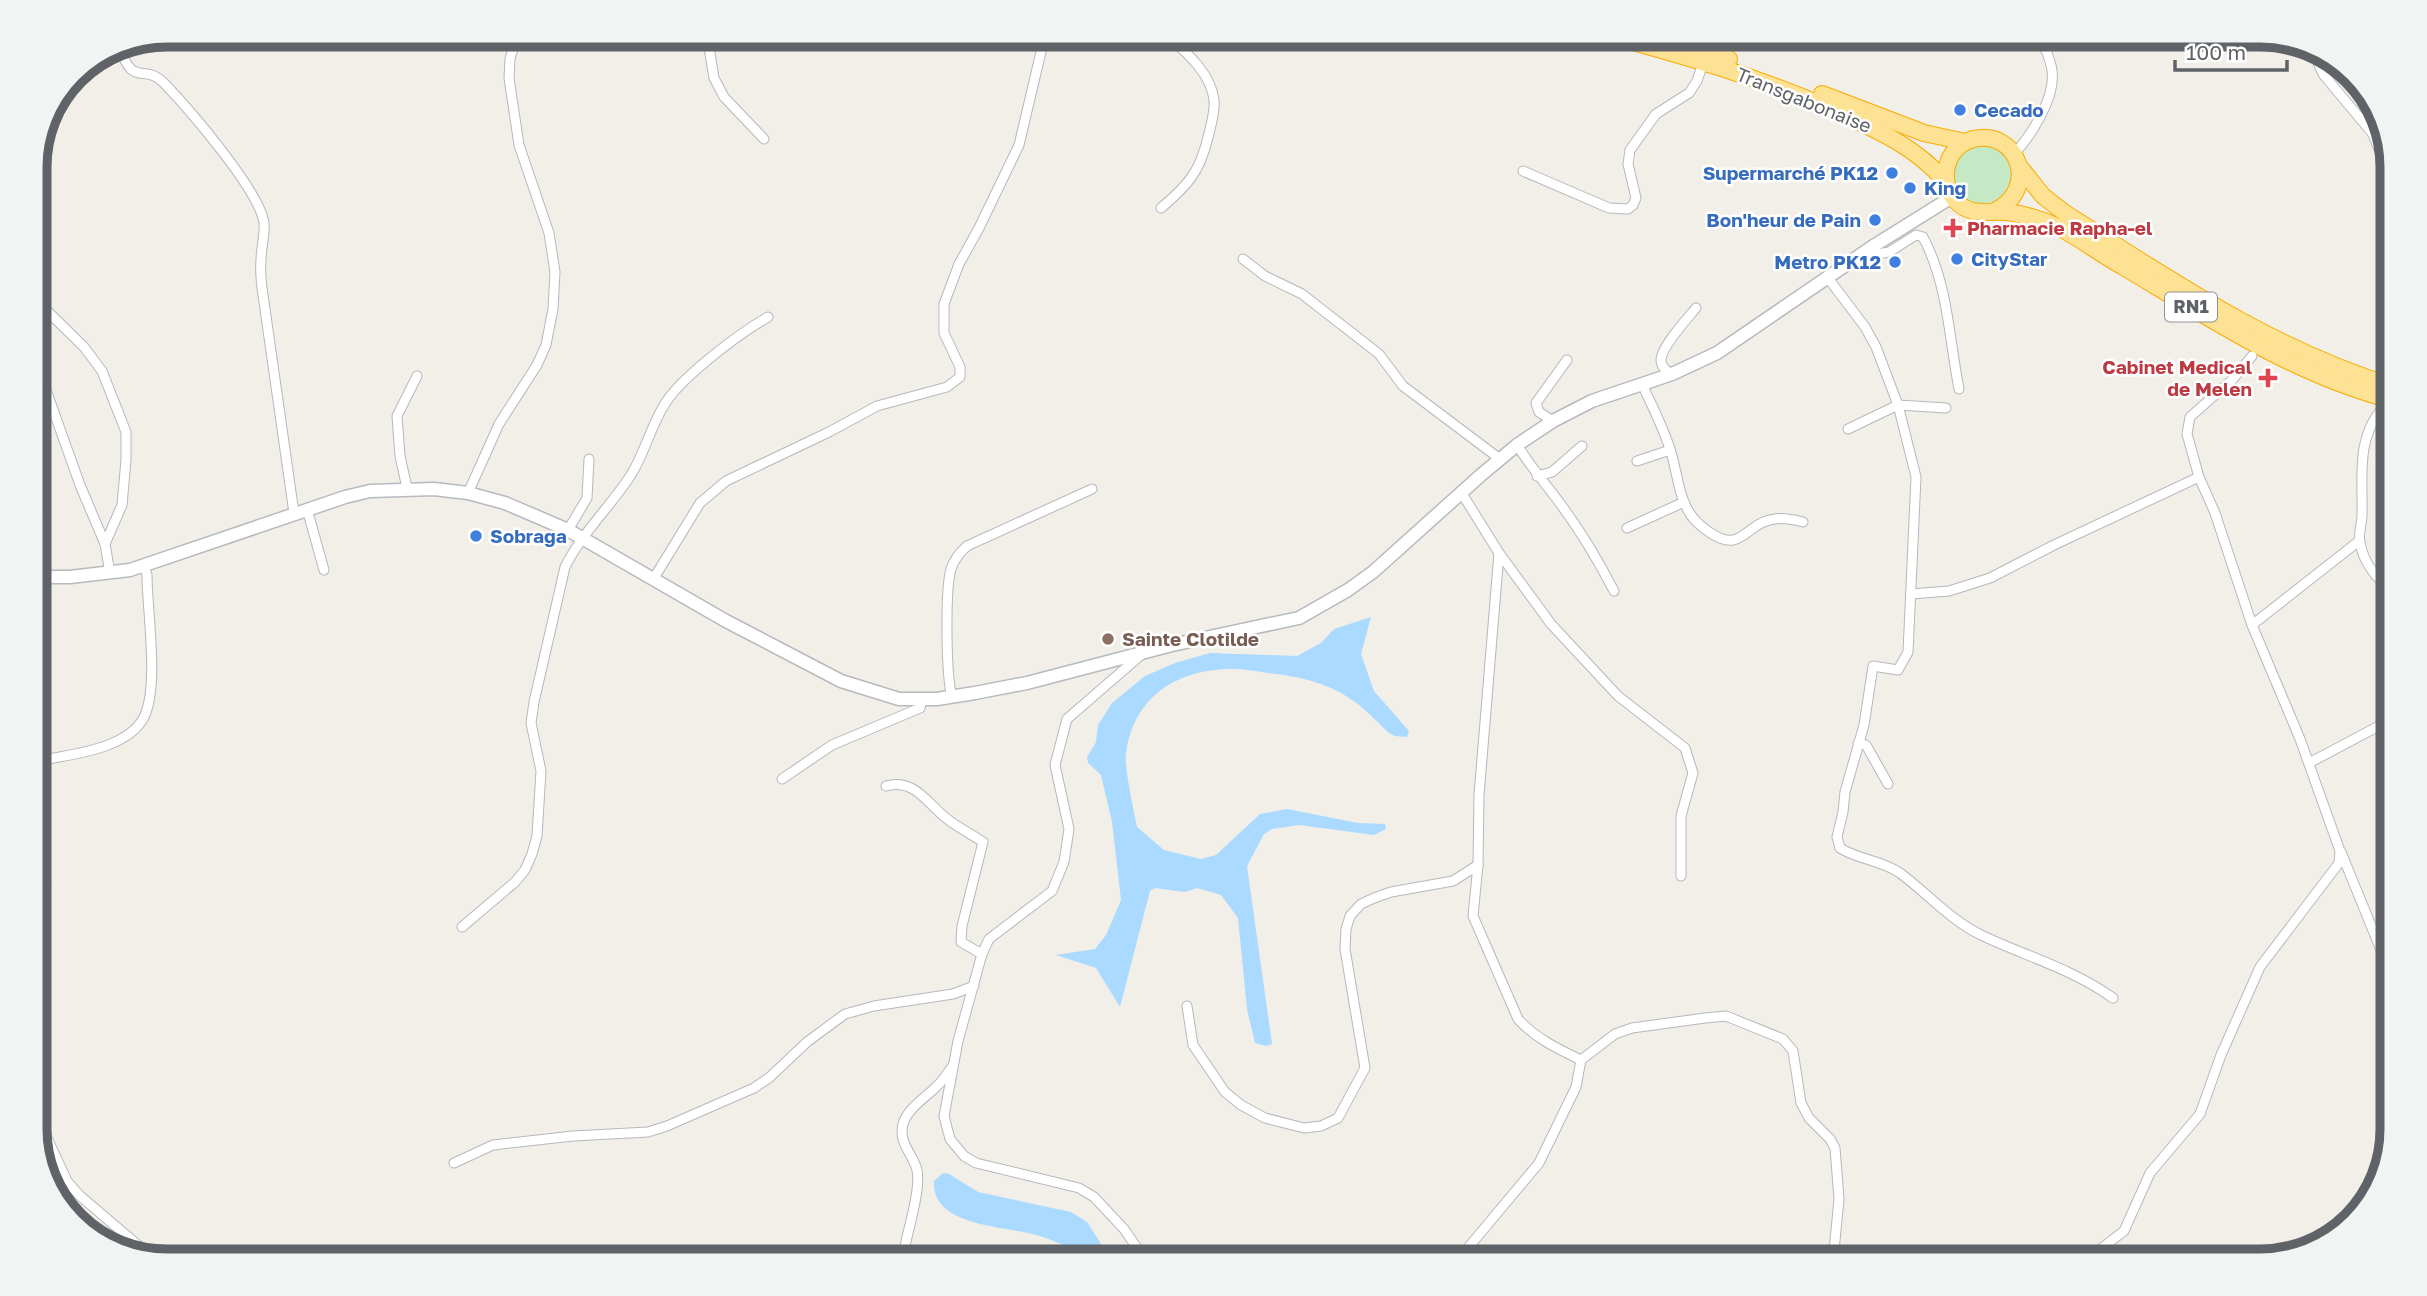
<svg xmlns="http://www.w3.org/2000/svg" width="2427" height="1296" viewBox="0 0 2427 1296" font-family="'Golos Text',sans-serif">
	<rect width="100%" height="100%" fill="#f1efe8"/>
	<circle fill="#c5e8c5" cx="1983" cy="175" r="29"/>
	<g fill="#aadaff">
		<path d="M1371,617L1361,654L1374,691L1409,731L1407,737L1395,736L1389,733C1377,722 1364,707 1349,698C1326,682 1296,676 1268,673C1254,671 1240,668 1226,669C1174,671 1133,699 1126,753C1124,768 1134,810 1137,827L1164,850L1201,859L1216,855L1260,814L1287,809L1358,823L1385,824L1386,829L1374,835L1299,825L1272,829L1264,834L1247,866L1272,1044L1266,1046L1255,1043L1247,1009L1238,918L1221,895L1197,888L1185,892L1155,888L1150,891L1120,1007L1096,968L1056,955L1095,949L1106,935L1121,900L1112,822L1101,775L1088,763L1087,757L1096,742L1098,725L1112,703L1145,676L1175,663L1210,653L1297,656L1321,643L1334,629Z"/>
		<path d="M943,1173L949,1174L978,1192L1071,1212L1087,1222L1112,1261H1088C1077,1250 1055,1241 1040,1236C1009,1226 931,1228 934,1181Z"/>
	</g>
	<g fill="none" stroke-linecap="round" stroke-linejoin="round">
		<g stroke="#b5b8bc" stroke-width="11">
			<g id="street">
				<polyline points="707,35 714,78 724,97 764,139"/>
				<path d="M119,45C133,90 143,62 164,83C188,108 260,191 264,223C265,236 261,248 261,260C260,269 261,279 262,288L294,513"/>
				<polyline points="2322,52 2318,63 2323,74 2373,134 2392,183"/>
				<path d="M2014,154C2031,136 2056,97 2052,71C2051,59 2044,47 2040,35"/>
				<polyline points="1523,171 1609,208 1628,209 1633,205 1636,198 1628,164 1630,150 1656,114 1689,93 1697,81 1703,63"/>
				<path d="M1161,208C1188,185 1200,172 1208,137C1211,126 1215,112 1214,100C1211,73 1186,52 1167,35"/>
				<path d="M1861,257L1889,252L1916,235L1923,237C1948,284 1949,338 1959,389"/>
				<polyline points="1243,259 1265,276 1302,294 1379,354 1403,386 1500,459"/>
				<path d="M1828,278L1865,327L1876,347L1898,405L1916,477L1908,652L1898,670L1873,666L1864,725L1845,792L1843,812L1837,837L1840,848C1859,860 1881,860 1900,873C1927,893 1950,920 1981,935C2025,956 2073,969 2113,998"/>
				<polyline points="35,299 84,347 102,371 126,432 126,460 122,505 105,544"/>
				<polyline points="35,359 80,485 105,544 110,573"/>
				<path d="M1672,374C1667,371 1662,368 1661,361C1660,348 1687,319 1696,308"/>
				<path d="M1642,384C1652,406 1663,427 1670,449C1677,470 1678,494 1689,512C1695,523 1719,543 1733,540C1740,539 1746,533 1752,529C1769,516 1783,517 1803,522"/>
				<path d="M2381,410C2356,440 2363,478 2362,515C2362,524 2358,534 2360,542C2363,563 2377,578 2392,592"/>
				<polyline points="1553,421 1539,412 1536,403 1567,360"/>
				<polyline points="1848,429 1898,405 1946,408"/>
				<path d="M1517,445C1530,466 1545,483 1559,502C1580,530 1598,560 1614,591"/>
				<polyline points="1637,461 1670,450"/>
				<polyline points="1537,476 1552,472 1582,446"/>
				<polyline points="407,488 400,456 397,416 417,376"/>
				<polyline points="1461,492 1499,553 1551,624 1618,696 1685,748 1693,773 1681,816 1681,876"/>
				<polyline points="468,493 499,424 537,365 546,345 553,309 555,272 549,233 519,145 509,78 510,59 517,35"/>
				<polyline points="307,509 324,570"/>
				<polyline points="1627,528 1684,502"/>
				<polyline points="568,530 587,498 589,459"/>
				<path d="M1499,553L1479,795L1478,865L1473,916L1518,1019C1535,1038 1558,1049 1581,1060L1615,1034L1632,1028L1705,1018L1726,1016L1783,1039L1793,1051L1801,1103L1809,1118L1830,1139L1835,1148L1839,1199L1833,1261"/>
				<polyline points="654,578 700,503 726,481 829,432 877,406 947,387 960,377 960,367 944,333 944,304 959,264 979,228 1019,145 1045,35"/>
				<polyline points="1911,594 1949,591 1990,578 2054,545 2199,477"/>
				<polyline points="2252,625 2359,541"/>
				<polyline points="1142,654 1067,719 1055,765 1069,829 1064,862 1052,891 989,939 982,954 958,1041 944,1116 950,1139 964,1156 976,1163 1079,1188 1094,1197 1124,1229 1146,1261"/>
				<path d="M952,697C946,676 945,590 951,569C954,560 960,552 967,546L1092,489"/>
				<polyline points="1858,743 1866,745 1888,784"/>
				<path d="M35,762C60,756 85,754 108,745C121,740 136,731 143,719C160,689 147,612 147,575L144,566"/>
				<polyline points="2309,763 2392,719"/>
				<polyline points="782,779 832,745 920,708 922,699"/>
				<path d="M886,786C914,778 927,803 946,818C957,827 971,834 983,842L962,926L961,942L982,954"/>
				<polyline points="35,797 40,811 46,885 39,915"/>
				<polyline points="2341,852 2392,977"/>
				<polyline points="35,913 39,915 35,925"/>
				<path d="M462,927L515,882L525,870L532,854L537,836L541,771L531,723L534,702L565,567C582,533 610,507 631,475C644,454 650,429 663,407C678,379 740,333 768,317"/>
				<polyline points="1187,1006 1193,1045 1225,1092 1241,1105 1265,1118 1304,1128 1321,1126 1338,1118 1365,1068 1345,949 1346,929 1350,916 1361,904 1374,898 1391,892 1453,881 1478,865"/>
				<polyline points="35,1112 67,1181 79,1195 153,1258"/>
				<polyline points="454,1163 493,1145 573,1136 648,1132 667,1126 754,1088 770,1077 807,1042 845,1014 874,1006 953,994 974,986"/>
				<path d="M905,1261L904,1251C908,1229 921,1190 917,1170C913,1154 898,1143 903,1124C908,1107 927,1097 939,1084C944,1079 948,1072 952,1067"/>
				<polyline points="1457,1261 1539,1163 1576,1087 1581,1060"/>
				<polyline points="2085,1261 2124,1231 2150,1173 2200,1114 2221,1055 2260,967 2339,863 2340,851 2300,739 2252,625 2215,513 2199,477 2187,434 2190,417 2233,379 2252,356"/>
			</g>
		</g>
		<g stroke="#b6babf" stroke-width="15">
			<polyline id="secondary" points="35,577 70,577 130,570 345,497 370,491 434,489 468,493 505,503 568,530 726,621 841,681 899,699 937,699 975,693 1027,683 1172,645 1299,618 1348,590 1373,572 1481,475 1517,445 1553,421 1592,401 1672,374 1717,353 1875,245 1952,197"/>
		</g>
		<g stroke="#f9ab00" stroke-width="18">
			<g id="highway">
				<path d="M1608,35C1685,56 1762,78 1835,111C1877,130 1915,146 1946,182"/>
				<polyline points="1651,35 1729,59"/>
				<polyline points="1822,94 1924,133 1965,142"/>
				<path d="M2019,166L2043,196L2065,213C2169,279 2273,350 2392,386"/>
				<path d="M1993,212C2041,190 2018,128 1973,139C1945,147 1937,182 1957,202C1972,217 1989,210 2007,212C2024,214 2043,220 2058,227C2080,238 2100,254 2122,266C2208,317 2294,375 2392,400"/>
			</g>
		</g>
		<use href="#street" stroke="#fff" stroke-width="9"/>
		<use href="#secondary" stroke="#fff" stroke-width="12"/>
		<use href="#highway" stroke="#fde293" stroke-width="16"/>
	</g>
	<g fill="#3f7fe0" stroke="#fff" stroke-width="2.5">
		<circle cx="1960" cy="110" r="7"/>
		<circle cx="1892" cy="173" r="7"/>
		<circle cx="1910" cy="188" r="7"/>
		<circle cx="1875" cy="220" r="7"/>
		<circle cx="1957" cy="259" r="7"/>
		<circle cx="1895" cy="262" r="7"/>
		<circle cx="476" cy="536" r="7"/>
	</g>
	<g fill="#e0444e" stroke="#fff" stroke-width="2.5">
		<path d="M1949.5 217.5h7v7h7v7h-7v7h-7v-7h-7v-7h7z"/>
		<path d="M2264.5 367.5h7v7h7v7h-7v7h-7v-7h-7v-7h7z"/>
	</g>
	<circle fill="#8d6e63" stroke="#fff" stroke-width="2.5" cx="1108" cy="639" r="7"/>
	<g text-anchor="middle" stroke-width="5" stroke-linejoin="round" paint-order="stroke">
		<rect fill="#fff" stroke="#8f9295" stroke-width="2" x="2165" y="292.5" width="52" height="29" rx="5"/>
		<g font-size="18" font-weight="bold" fill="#5f6368">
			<text x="2191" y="313">RN1</text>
		</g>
		<g font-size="19" fill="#5f6368" stroke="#fff">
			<text transform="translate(1804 100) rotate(22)" y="7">Transgabonaise</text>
		</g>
		<g font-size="19" font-weight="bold" fill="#366cbe" stroke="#fff" text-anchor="start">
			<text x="1974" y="117">Cecado</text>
			<text x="1878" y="180" text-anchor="end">Supermarché PK12</text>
			<text x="1924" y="195">King</text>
			<text x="1861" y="227" text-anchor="end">Bon'heur de Pain</text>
			<text x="1971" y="266">CityStar</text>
			<text x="1881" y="269" text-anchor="end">Metro PK12</text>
			<text x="490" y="543">Sobraga</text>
		</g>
		<g font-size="19" font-weight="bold" fill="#be3a42" stroke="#fff" text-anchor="start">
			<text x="1967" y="235">Pharmacie Rapha-el</text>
			<text x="2252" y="374" text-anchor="end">Cabinet Medical<tspan x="2252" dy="22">de Melen</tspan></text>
		</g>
		<g font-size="19" font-weight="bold" fill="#785e54" stroke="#fff" text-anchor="start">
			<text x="1122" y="646">Sainte Clotilde</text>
		</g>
	</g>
	<path d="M0 0H2427V1296H0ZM167 47H2260A120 120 0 0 1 2380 167V1129A120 120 0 0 1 2260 1249H167A120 120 0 0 1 47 1129V167A120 120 0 0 1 167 47Z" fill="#f2f3f3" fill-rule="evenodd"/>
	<path fill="none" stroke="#5f6368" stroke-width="9" d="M167 47H2260A120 120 0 0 1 2380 167V1129A120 120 0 0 1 2260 1249H167A120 120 0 0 1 47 1129V167A120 120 0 0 1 167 47Z"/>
	<path d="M2175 60v10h112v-10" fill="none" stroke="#5f6368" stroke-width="3.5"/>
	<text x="2186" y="60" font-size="21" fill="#5f6368" stroke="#ffffff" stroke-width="5" paint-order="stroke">100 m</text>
</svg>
